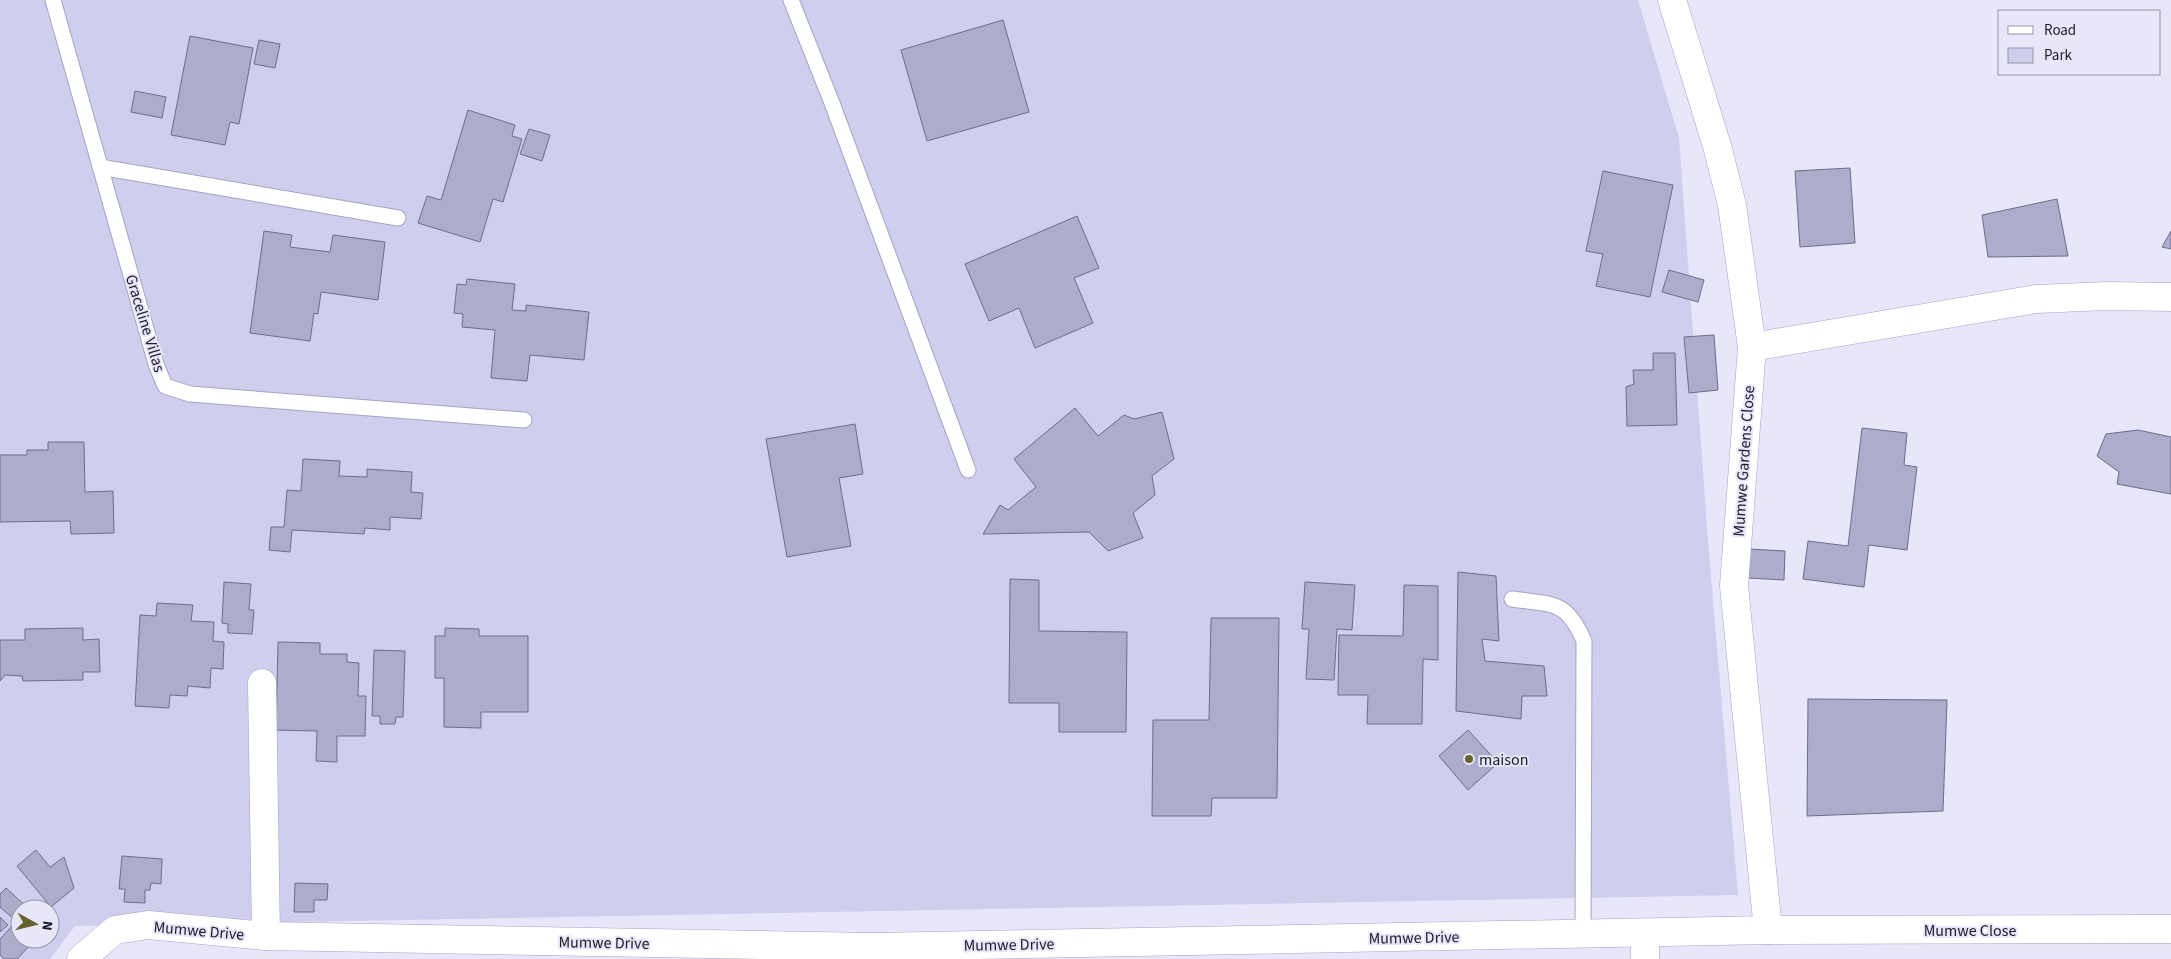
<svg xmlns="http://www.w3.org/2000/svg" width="2171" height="959" viewBox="0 0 2171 959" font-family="'Source Sans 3',sans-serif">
	<rect width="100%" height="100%" fill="#e7e6fa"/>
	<path fill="#cfceed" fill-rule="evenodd" d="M0,0H1638L1679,138L1708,541L1738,895L75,926L50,959H0ZM20,909H50V939H20Z"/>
	<g fill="#acaccb" stroke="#6e6d89">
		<polygon points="1003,20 1029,112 927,141 901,50"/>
		<polygon points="190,36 253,48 239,124 230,122 225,145 171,135"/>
		<polygon points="259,40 280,44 275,68 254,64"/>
		<polygon points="135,91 166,97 162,118 131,112"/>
		<polygon points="468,110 515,125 512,136 522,139 503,202 493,199 480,242 418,223 427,196 441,200"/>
		<polygon points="529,129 550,135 542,161 520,154"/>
		<polygon points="1850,168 1855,243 1800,247 1795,171"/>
		<polygon points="1603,171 1673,185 1650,297 1596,286 1603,254 1586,251"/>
		<polygon points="2057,199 2068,256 1988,257 1982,215"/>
		<polygon points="1077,216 1099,268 1074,278 1093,323 1035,348 1019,308 989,321 965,264"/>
		<polygon points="264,231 292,235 290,247 330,252 333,235 385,242 378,300 321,292 318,314 314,313 310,341 250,333"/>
		<polygon points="2171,231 2171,249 2162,247"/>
		<polygon points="1669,270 1704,280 1698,302 1662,292"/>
		<polygon points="467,279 515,284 512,310 526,311 526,305 589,312 584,360 530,355 527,381 491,378 495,330 462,327 463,314 454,313 457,284 466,285"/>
		<polygon points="1714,335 1718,390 1689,393 1684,337"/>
		<polygon points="1653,353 1675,353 1677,425 1627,426 1626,387 1634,384 1633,370 1653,370"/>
		<polygon points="1075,408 1098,436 1124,415 1134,419 1162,412 1174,459 1152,476 1155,495 1133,513 1143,538 1108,551 1089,532 983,534 1000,505 1008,510 1036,487 1014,459"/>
		<polygon points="855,424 863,474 839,478 851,546 787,557 766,439"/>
		<polygon points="1862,428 1907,433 1904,465 1917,467 1907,550 1869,545 1864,587 1803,579 1808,541 1848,546"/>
		<polygon points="2138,430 2171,437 2171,494 2117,484 2119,472 2097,456 2106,434"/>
		<polygon points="48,442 84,442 85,492 113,491 114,533 71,534 70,521 0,522 0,455 27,455 27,450 48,450"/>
		<polygon points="303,459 340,461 339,476 367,477 367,469 412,472 411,492 423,493 421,519 390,517 390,530 365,528 364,534 292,530 290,552 269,550 271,527 284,527 287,490 301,491"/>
		<polygon points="1749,549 1785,551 1784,580 1748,578"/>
		<polygon points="1458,572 1496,576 1499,641 1482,639 1485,661 1544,666 1547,696 1522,696 1521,719 1456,711"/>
		<polygon points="1010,579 1039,580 1039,631 1127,632 1126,732 1059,732 1059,703 1009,703"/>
		<polygon points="224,582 251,584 249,610 254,610 252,634 228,633 228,624 222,623"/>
		<polygon points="1305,582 1355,585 1352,630 1337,629 1334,680 1306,679 1309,629 1302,629"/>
		<polygon points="1404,585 1438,586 1438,660 1423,659 1422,724 1367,724 1368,695 1338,695 1339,635 1403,636"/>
		<polygon points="157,603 193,605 191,621 214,622 213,641 224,642 223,669 211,668 210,688 188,686 187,696 170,695 169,708 135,706 140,615 156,616"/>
		<polygon points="1211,618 1279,618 1277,798 1212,798 1211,816 1152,816 1153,720 1209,720"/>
		<polygon points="83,628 83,640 99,639 100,672 83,672 83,680 23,681 22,676 5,675 0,681 0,640 25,640 25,629"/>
		<polygon points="445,628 479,629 479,636 528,636 528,712 481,712 481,728 444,727 444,678 435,678 435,636 445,636"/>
		<polygon points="278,642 320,643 320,654 347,654 347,662 359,663 358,696 366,696 365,736 337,736 337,762 316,761 317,731 276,730"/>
		<polygon points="374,650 405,651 403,717 396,717 395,724 380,724 380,716 372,716"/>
		<polygon points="1808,699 1947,700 1943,811 1807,816"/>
		<polygon points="1468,730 1498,763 1468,790 1439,756"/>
		<polygon points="36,850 50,867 64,857 74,888 51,907 17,866"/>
		<polygon points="122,856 162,859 161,884 151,883 150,890 145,890 145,903 124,902 125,889 119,889"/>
		<polygon points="295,883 328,884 327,900 314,900 314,912 294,912"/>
		<polygon points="6,888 29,909 20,909 20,919 17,922 0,907 0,894"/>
		<polygon points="0,917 8,925 0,932"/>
		<polygon points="13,925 20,932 20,939 27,939 32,943 17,959 4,959 0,955 0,939"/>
	</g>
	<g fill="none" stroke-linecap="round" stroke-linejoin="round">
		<g stroke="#a5a4c2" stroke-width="17">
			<g id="service">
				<polyline points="53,0 156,364 165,386 190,394 524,420"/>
				<polyline points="791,0 832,103 968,470"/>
				<polyline points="100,167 398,218"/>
				<path d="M1512,599C1552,605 1566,599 1584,641L1583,934"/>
			</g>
		</g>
		<g stroke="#a5a4c2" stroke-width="29">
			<g id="minor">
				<polyline points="1672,0 1717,146 1732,205 1752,347 1734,586 1768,930"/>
				<polyline points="1752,347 2036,299 2107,296 2171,297"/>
				<polyline points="262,683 266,936"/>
				<polyline points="1645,933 1645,959"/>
				<polyline points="81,959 115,930 148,925 266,936 873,947 1768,930 2171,929"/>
			</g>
		</g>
		<use href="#service" stroke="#fff" stroke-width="15"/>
		<use href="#minor" stroke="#fff" stroke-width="28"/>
	</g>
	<circle fill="#666330" stroke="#e7e6fa" stroke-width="2" cx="1469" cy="759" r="5"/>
	<g text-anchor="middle" stroke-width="4" stroke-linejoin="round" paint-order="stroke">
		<g font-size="16" fill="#1d1d28" stroke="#e7e6fa">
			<text transform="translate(146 323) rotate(73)" y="6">Graceline Villas</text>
			<text transform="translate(1743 461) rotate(-86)" y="6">Mumwe Gardens Close</text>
			<text transform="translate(199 930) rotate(5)" y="6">Mumwe Drive</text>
			<text x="1970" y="936">Mumwe Close</text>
			<text transform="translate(1414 937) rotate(-1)" y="6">Mumwe Drive</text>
			<text transform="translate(604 942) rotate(1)" y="6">Mumwe Drive</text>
			<text transform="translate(1009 944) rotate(-1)" y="6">Mumwe Drive</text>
		</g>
		<g font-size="16" fill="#1d1d28" stroke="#e7e6fa" text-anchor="start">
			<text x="1479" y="765">maison</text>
		</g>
	</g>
	<rect x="1998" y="10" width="162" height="65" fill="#e7e6fa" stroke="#9696a6"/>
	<rect x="2008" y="26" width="25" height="8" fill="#ffffff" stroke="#9696a6"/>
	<text x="2044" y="35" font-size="15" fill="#1d1d28">Road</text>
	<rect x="2008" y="48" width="25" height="15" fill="#cfceed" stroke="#9696a6"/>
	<text x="2044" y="60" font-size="15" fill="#1d1d28">Park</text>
	<g transform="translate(35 924) rotate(98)"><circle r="24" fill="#e7e6fa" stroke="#9696a6"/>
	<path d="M0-4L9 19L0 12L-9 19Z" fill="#666330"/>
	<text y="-8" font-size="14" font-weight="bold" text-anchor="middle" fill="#1d1d28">N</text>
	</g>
</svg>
